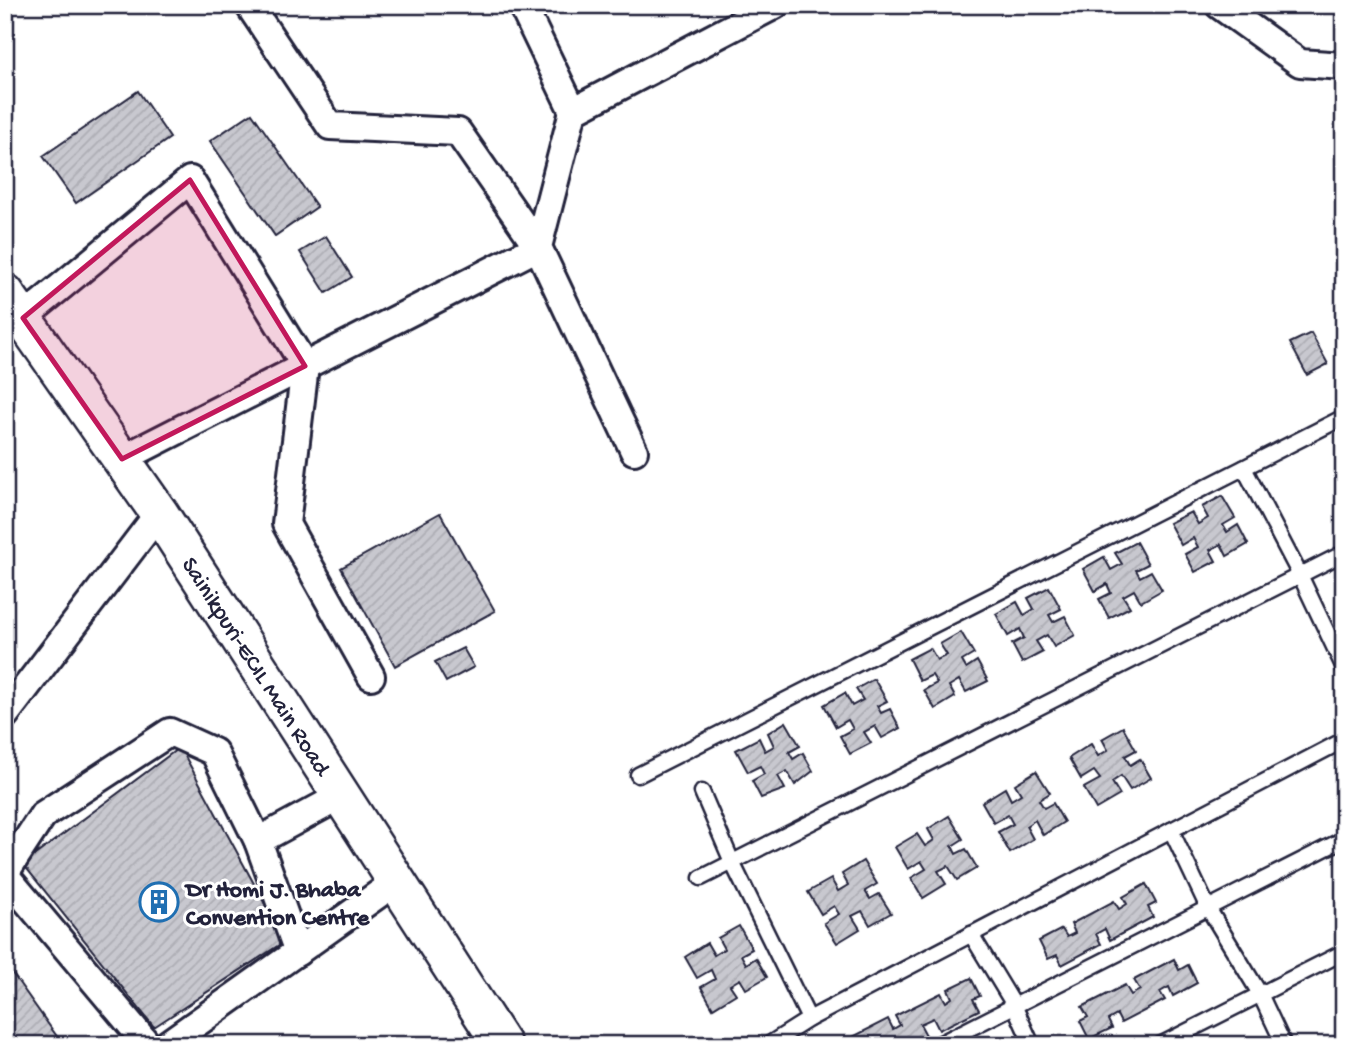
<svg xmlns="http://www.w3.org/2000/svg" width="1349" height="1050" viewBox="0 0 1349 1050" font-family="'Gochi Hand',sans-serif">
	<defs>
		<pattern id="building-hatch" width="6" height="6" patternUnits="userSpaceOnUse" patternTransform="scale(1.75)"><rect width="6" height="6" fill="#c8c8cf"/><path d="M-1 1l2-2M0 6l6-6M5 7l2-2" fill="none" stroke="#acacb3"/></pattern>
	</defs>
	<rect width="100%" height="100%" fill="#fff"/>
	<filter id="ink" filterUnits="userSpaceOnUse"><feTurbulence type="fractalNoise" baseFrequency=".0143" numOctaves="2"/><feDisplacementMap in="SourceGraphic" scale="14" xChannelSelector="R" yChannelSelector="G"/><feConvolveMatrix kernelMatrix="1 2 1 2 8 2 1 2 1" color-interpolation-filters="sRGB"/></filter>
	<g filter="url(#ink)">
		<g fill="url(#building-hatch)" stroke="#22223b" stroke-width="2">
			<polygon points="138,91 170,138 76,203 43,156"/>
			<polygon points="252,113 317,207 275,236 210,141"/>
			<polygon points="326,236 352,277 326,293 300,252"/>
			<polygon points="1311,333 1328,364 1307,375 1290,343"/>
			<polygon points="1222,496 1235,518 1223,525 1227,532 1238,525 1248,544 1227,556 1221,544 1210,550 1216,561 1195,572 1185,554 1198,547 1193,538 1181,545 1169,523 1191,512 1198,524 1208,518 1202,507"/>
			<polygon points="440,513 495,611 395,666 341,568"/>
			<polygon points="1136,542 1148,564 1136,570 1140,577 1151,571 1162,590 1141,602 1134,590 1123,596 1130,607 1109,618 1099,599 1111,593 1107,584 1095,591 1083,569 1104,557 1111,570 1122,564 1115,553"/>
			<polygon points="1049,587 1061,609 1049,615 1053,622 1065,616 1075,635 1054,647 1047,635 1036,641 1043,652 1022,663 1012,644 1024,638 1020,629 1008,636 996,614 1017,602 1024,615 1034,609 1028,598"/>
			<polygon points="961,632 974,654 962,661 966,668 977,661 988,681 966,692 959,680 949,686 955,697 935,709 924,690 937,683 932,675 920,681 909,659 930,648 937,660 947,655 940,644"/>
			<polygon points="463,648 474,667 446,682 435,662"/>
			<polygon points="874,679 887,701 877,706 881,713 890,709 900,728 882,738 875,726 864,732 871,743 850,754 840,736 853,729 848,720 836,727 824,705 845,693 852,706 863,700 856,689"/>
			<polygon points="786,722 800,746 789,752 793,759 803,753 813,771 795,785 787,771 778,776 785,789 761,798 752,781 764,774 760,766 748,772 736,750 759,738 765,751 774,746 768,733"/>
			<polygon points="1123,727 1136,750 1125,756 1130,765 1140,759 1151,778 1130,790 1121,776 1112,782 1120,795 1096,809 1084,788 1100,779 1094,771 1081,779 1069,758 1091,744 1098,756 1108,750 1102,739"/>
			<polygon points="180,747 285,941 154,1027 23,864"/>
			<polygon points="1036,771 1050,793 1039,800 1044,808 1053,803 1064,822 1043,835 1035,820 1026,826 1033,839 1010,853 998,832 1013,824 1008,815 994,823 982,802 1005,788 1011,800 1021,794 1015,784"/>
			<polygon points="949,816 963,839 952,846 956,854 966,849 977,868 957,880 948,866 938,871 946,884 923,898 911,878 926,869 921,861 908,869 895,847 917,834 925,846 934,840 928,829"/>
			<polygon points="863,861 877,884 865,891 870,899 879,894 891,913 870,925 862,911 852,916 860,929 837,943 824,923 839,914 834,906 821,914 808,892 831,879 838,891 848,885 842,874"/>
			<polygon points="1146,884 1156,903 1148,907 1153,917 1110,940 1105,929 1096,934 1101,944 1062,965 1057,955 1048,959 1039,941 1062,929 1067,937 1075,933 1071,924 1114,901 1119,909 1127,904 1123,897"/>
			<polygon points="739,926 752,949 741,955 746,964 756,958 767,977 746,989 740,979 730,985 736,994 713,1008 701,987 715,979 711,970 697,978 685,957 707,943 714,955 724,949 718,938"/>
			<polygon points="1174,959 1179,970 1188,965 1197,983 1173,996 1169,987 1160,992 1165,1000 1121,1023 1117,1015 1108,1020 1112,1028 1089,1039 1080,1021 1088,1017 1082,1007 1125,985 1131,995 1140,990 1134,980"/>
			<polygon points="5,963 63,1045 5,1045"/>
			<polygon points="971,978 980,996 973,999 979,1010 939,1030 933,1018 920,1024 927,1037 910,1045 845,1045 843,1042 888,1019 893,1029 900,1025 895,1016 941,993 946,1002 952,998 948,989"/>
		</g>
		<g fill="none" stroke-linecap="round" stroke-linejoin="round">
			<g stroke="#22223b" stroke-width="19">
				<g id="lane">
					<polyline points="1244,468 1300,575 1344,668"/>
					<polyline points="638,775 1344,417"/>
					<polyline points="702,792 732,862 809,1019"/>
					<polyline points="1171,830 1208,908 1260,994 1284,1045"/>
					<polyline points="701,878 1344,553"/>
					<polyline points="971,934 1014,1005 1032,1045"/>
					<polyline points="768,1045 809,1019 1344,740"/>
					<polyline points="937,1045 1344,839"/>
					<polyline points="1160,1045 1344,952"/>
				</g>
			</g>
			<g stroke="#22223b" stroke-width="32">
				<g id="street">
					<polyline points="522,5 573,111"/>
					<polyline points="1219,5 1300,63 1344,66"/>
					<polyline points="23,318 190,180 305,366 286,524 371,676"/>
					<polyline points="634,451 538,247 573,111 775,5"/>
					<polyline points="122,459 538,247 458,132 330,126 249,5"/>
					<polyline points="5,715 159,513"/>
					<polyline points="258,841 341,796"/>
					<polyline points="5,873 43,815 170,732 214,752 258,841 298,952"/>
					<polyline points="5,875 148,1045"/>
					<polyline points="166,1045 397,881"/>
				</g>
			</g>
			<g stroke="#22223b" stroke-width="42">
				<g id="secondary">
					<path id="s1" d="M5,293L159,513L502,1045"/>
				</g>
			</g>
			<use href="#lane" stroke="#fff" stroke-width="14"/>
			<use href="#street" stroke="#fff" stroke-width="26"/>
			<use href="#secondary" stroke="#fff" stroke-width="37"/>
		</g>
	</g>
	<path fill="#c2185b" fill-opacity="0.2" stroke="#c2185b" stroke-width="5" stroke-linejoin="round" d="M190,180L305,366L122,459L23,318Z"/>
	<defs>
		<g id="building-ring" transform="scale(2.0125)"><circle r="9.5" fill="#fff" stroke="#1f6fb2" stroke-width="1.5"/><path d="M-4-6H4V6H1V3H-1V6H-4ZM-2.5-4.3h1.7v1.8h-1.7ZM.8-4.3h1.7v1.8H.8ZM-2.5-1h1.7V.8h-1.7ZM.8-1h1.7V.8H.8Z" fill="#1f6fb2"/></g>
	</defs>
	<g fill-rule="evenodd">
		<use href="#building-ring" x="159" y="902"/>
	</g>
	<g text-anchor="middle" stroke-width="6" stroke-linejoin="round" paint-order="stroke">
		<g font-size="24" fill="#22223b" stroke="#fff">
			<text dy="8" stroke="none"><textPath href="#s1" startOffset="450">Sainikpuri-ECIL Main Road</textPath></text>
		</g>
		<g font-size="24" font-weight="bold" fill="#22223b" stroke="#fff" text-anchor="start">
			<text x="186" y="896">Dr Homi J. Bhaba<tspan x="186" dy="28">Convention Centre</tspan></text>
		</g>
	</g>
	<rect width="1349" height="1050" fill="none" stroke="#fff" stroke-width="28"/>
	<rect x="14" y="14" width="1321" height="1022" fill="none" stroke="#22223b" stroke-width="2.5" filter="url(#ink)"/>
</svg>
